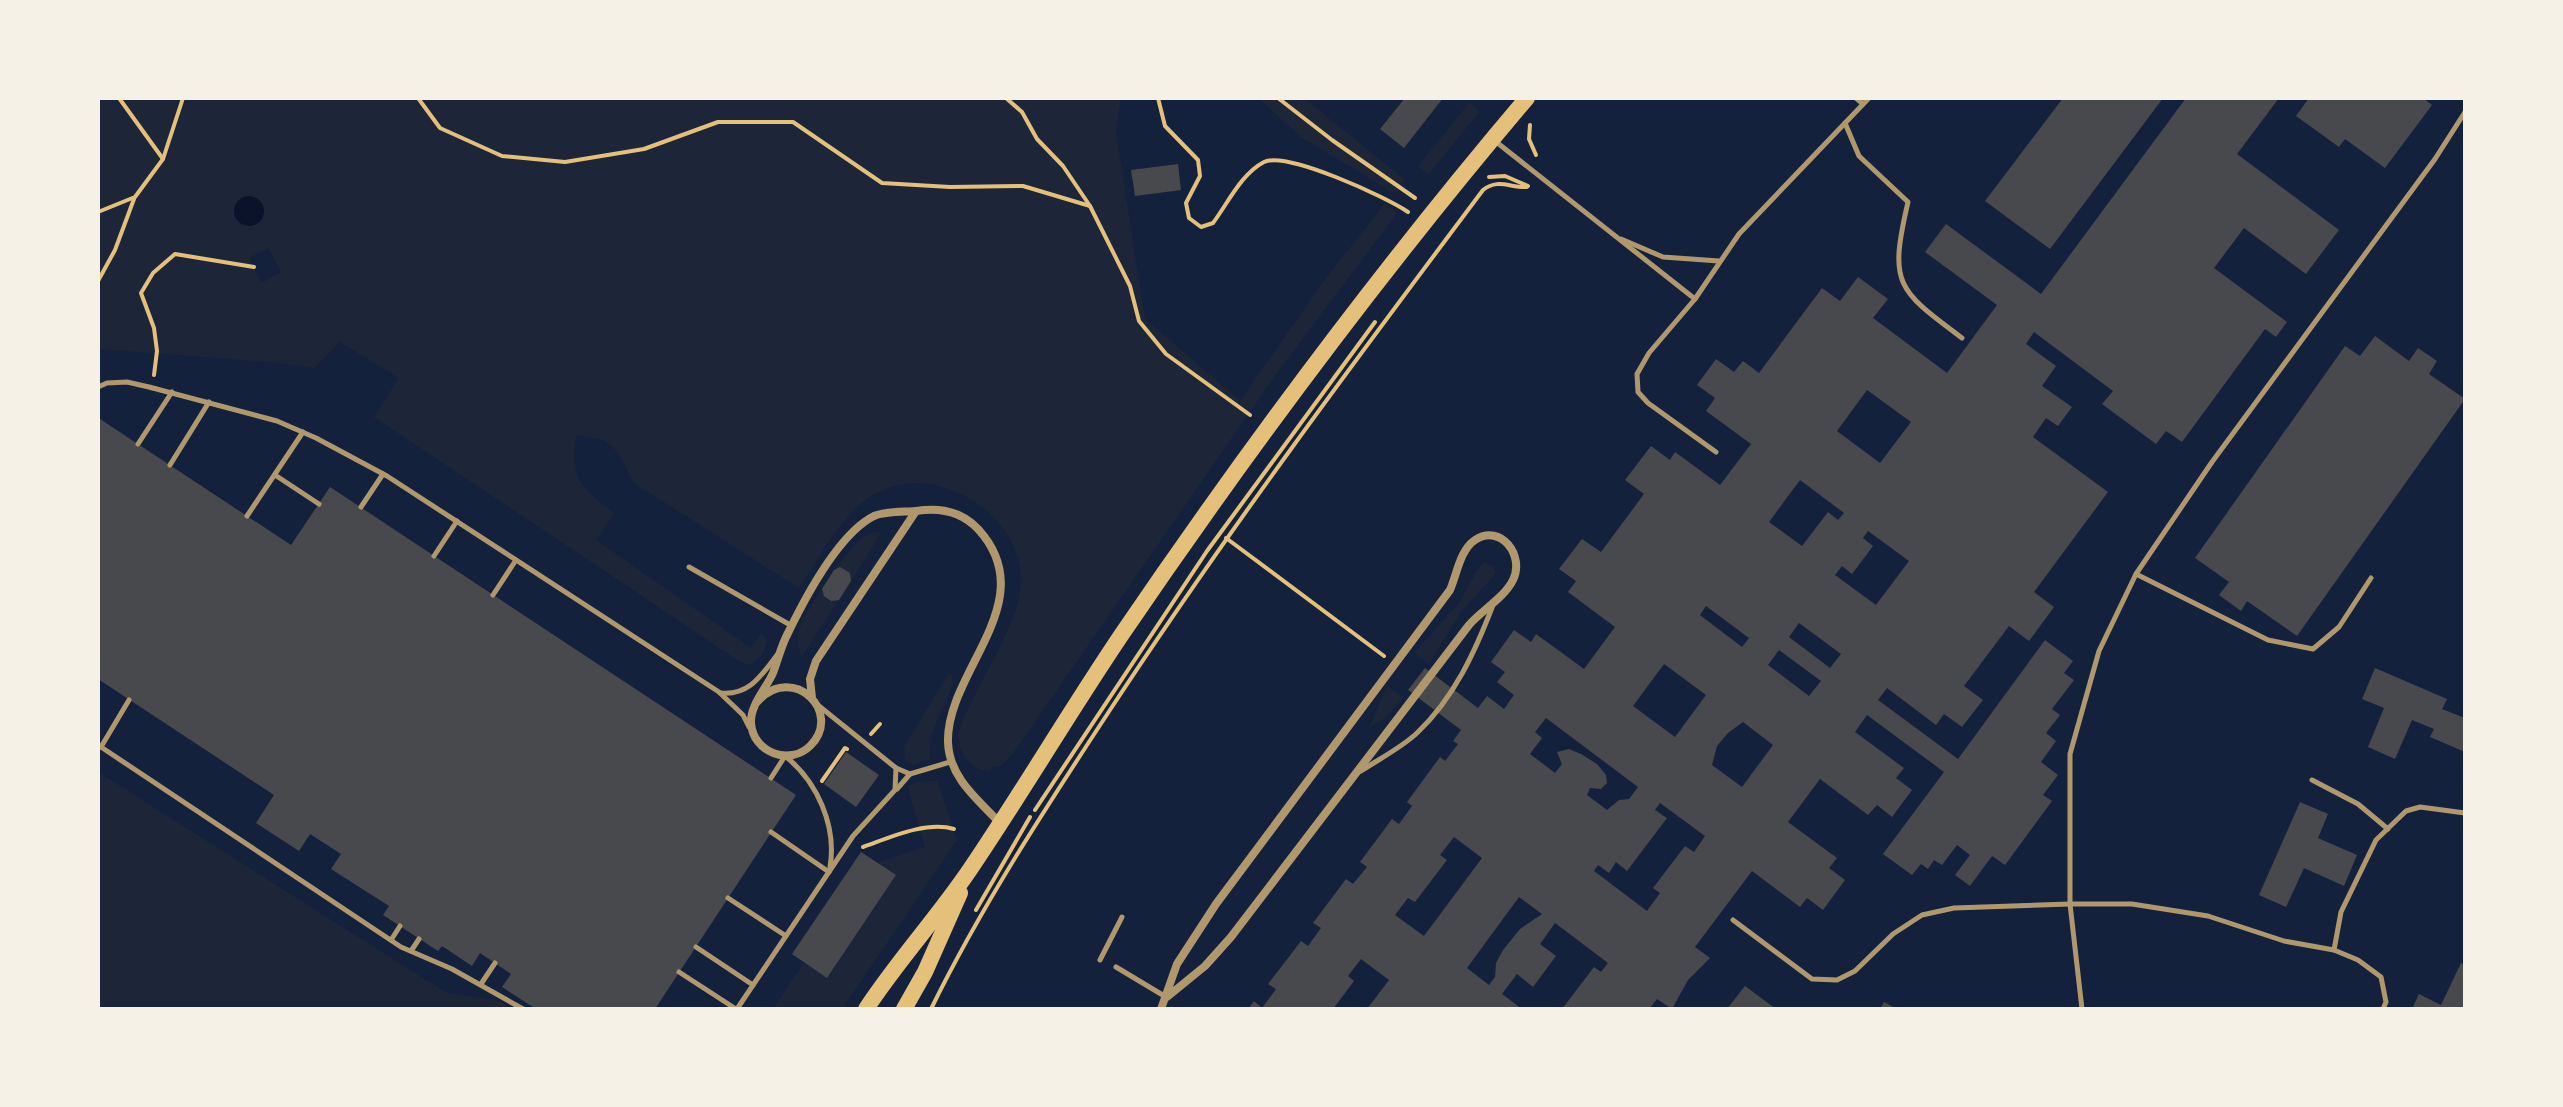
<svg xmlns="http://www.w3.org/2000/svg" width="2563" height="1107" viewBox="0 0 2563 1107" font-family="'Source Sans 3',sans-serif">
	<rect width="100%" height="100%" fill="#14213d"/>
	<g fill="#1d2539" fill-rule="evenodd">
		<path d="M98,98H1121L1116,132L1145,319L1240,401L1323,282L1385,203L1397,213L1279,370L1012,755L1002,765L992,767L991,772C969,769 959,754 958,733C973,689 1020,626 1021,582C1022,511 930,457 870,497C839,518 820,557 799,588L634,483L618,452L604,440L576,435C571,482 580,486 614,513L596,540L751,648L761,633L767,639C766,651 760,660 749,665L742,663L374,417L399,378L340,342L314,368L281,363L100,349L98,351ZM268,248L281,272L262,283L249,258Z"/>
		<polygon points="1258,98 1304,98 1405,180 1394,193 1301,137"/>
		<polygon points="1470,102 1479,112 1428,175 1418,166"/>
		<polygon points="874,532 881,533 851,581 850,573 840,567 834,570 859,540"/>
		<polygon points="1484,562 1494,567 1496,573 1461,612 1429,664 1414,653 1459,603 1476,572"/>
		<path d="M822,589L824,596L831,601L839,600L802,656C789,633 810,608 822,589Z"/>
		<path d="M949,673L952,675C955,698 927,723 930,759L913,765L905,760L904,747Z"/>
		<polygon points="1387,686 1403,698 1386,717 1369,728"/>
		<polygon points="98,772 445,992 500,1001 512,1009 98,1009"/>
		<polygon points="923,781 937,781 957,840 842,1009 773,1009 804,962 828,977 896,876 877,863 925,847 907,786"/>
	</g>
	<circle fill="#0b132b" cx="249" cy="211" r="15"/>
	<g fill="#48494c" fill-rule="evenodd">
		<polygon points="1405,98 1443,98 1404,148 1380,129"/>
		<polygon points="2063,98 2163,98 2050,249 1985,201"/>
		<path d="M2186,98H2279L2237,154L2339,230L2306,274L2244,228L2214,268L2287,322L2276,337L2265,329L2182,442L2166,431L2156,444L2102,404L2113,391L2034,332L2026,344L2056,366L2042,386L2072,407L2058,426L2046,418L2033,437L2108,492L2034,592L2054,607L2029,641L2009,626L1964,686L1983,700L1962,727L1944,714L1936,725L1887,688L1878,700L1958,759L2045,640L2073,661L2064,673L2074,680L2052,709L2060,715L2046,733L2056,741L2041,762L2058,775L2043,795L2052,801L2005,865L1992,856L1970,886L1955,875L1970,855L1957,845L1942,865L1934,860L1928,869L1921,864L1912,875L1883,854L1944,772L1867,715L1855,732L1904,768L1896,778L1912,790L1892,817L1877,805L1868,815L1820,779L1788,822L1837,858L1829,868L1845,880L1823,910L1807,898L1800,907L1752,871L1695,947L1710,958L1688,980L1672,1009L1657,999L1649,1009H1562L1594,967L1601,972L1608,963L1555,923L1540,944L1556,956L1533,987L1517,974L1502,994L1522,1009H1367L1389,980L1361,959L1348,976L1354,981L1333,1009H1248L1254,1001L1262,1008L1276,989L1268,984L1301,941L1308,946L1321,928L1313,923L1346,879L1353,884L1367,867L1360,862L1392,819L1399,824L1412,806L1407,802L1440,757L1445,761L1458,744L1453,741L1461,730L1408,690L1425,668L1478,708L1487,696L1504,709L1514,695L1497,682L1505,672L1491,662L1514,630L1531,642L1536,634L1584,669L1615,627L1568,592L1576,581L1559,569L1582,539L1601,552L1644,494L1625,480L1651,446L1670,460L1675,452L1720,485L1751,444L1706,411L1715,398L1697,385L1716,359L1734,372L1743,361L1759,373L1822,288L1840,301L1858,277L1888,299L1873,318L1947,373L1997,305L1925,252L1946,224L2041,294ZM1867,390L1911,422L1880,463L1837,431ZM1800,480L1844,513L1838,520L1828,512L1802,546L1769,522ZM1868,531L1909,561L1876,605L1835,575L1842,566L1852,574L1873,546L1863,538ZM1706,606L1749,638L1742,647L1700,615ZM1799,623L1841,654L1830,668L1789,637ZM1779,650L1821,681L1809,696L1768,665ZM1664,664L1706,695L1675,737L1633,706ZM1546,718L1638,787L1629,799L1619,800L1607,810L1587,795L1590,788L1601,789L1607,783L1606,775L1597,764L1581,754L1569,749L1557,752L1562,764L1555,773L1530,754L1542,738L1535,732ZM1743,722L1773,745L1742,787L1712,765L1717,746L1728,733ZM1660,803L1705,836L1694,852L1685,846L1653,888L1660,893L1647,911L1594,871L1598,865L1609,873L1616,862L1627,871L1667,818L1655,810ZM1454,837L1482,858L1424,936L1395,915L1408,898L1415,902L1447,860L1440,855ZM1519,897L1542,914L1520,929L1503,950L1496,963L1495,977L1489,985L1467,968Z"/>
		<polygon points="2309,98 2423,98 2432,105 2385,168 2345,139 2339,147 2296,116"/>
		<polygon points="1178,164 1181,190 1135,196 1131,170"/>
		<polygon points="2375,336 2409,361 2418,348 2437,361 2429,374 2465,399 2297,636 2247,601 2241,611 2219,595 2229,582 2195,558 2345,346 2360,356"/>
		<polygon points="100,419 291,545 330,487 796,795 655,1009 536,1009 502,987 511,974 480,953 472,966 442,946 438,951 383,915 389,906 331,869 341,854 310,834 299,851 256,823 274,795 98,679 98,422"/>
		<polygon points="840,567 850,573 851,581 839,600 831,601 824,596 822,589 834,570"/>
		<polygon points="2375,668 2447,699 2442,709 2465,718 2465,752 2430,737 2434,729 2412,720 2395,759 2368,747 2384,708 2362,699"/>
		<polygon points="846,752 879,775 856,807 824,784"/>
		<polygon points="2300,802 2328,814 2318,838 2357,855 2344,886 2304,868 2286,907 2259,895"/>
		<polygon points="861,852 896,875 827,978 792,954"/>
		<polygon points="2461,963 2465,965 2465,1009 2412,1009 2419,994 2441,1005"/>
		<polygon points="1745,986 1776,1009 1727,1009"/>
		<polygon points="1884,1002 1897,1009 1880,1009"/>
	</g>
	<g fill="none" stroke-linecap="round" stroke-linejoin="round">
		<g stroke="#e5c07b" stroke-width="4">
			<polyline points="119,98 163,159"/>
			<polyline points="418,98 440,128 502,156 565,162 644,149 718,122 793,122 882,183 950,187 1023,186 1090,206"/>
			<polyline points="1006,98 1022,112 1037,139 1063,166 1090,206 1130,286 1139,321 1166,354 1250,415"/>
			<path d="M1158,98L1165,126L1198,160L1200,176L1186,203L1189,218L1201,227L1213,223C1228,203 1241,174 1264,162C1287,151 1386,197 1408,212"/>
			<polyline points="1278,98 1332,140 1415,198"/>
			<polyline points="1530,125 1529,139 1536,155"/>
			<polyline points="1489,177 1505,176 1528,186"/>
			<polyline points="98,212 135,197 163,159 183,98"/>
			<polyline points="98,281 115,250 134,199"/>
			<polyline points="154,375 157,351 154,328 141,293 153,273 175,254 254,267"/>
			<polyline points="1226,538 1384,656"/>
			<polyline points="871,734 880,724"/>
			<polyline points="822,781 845,748 847,749"/>
			<polyline points="1035,810 1207,551 1375,322"/>
			<path d="M863,847C891,837 926,821 954,829"/>
			<polyline points="976,910 1030,817"/>
			<path d="M931,1009C982,905 1045,809 1108,713C1226,533 1354,362 1483,190C1498,178 1510,188 1527,187"/>
		</g>
		<g stroke="#b1986c" stroke-width="5">
			<polyline points="1856,98 1863,104"/>
			<path d="M1845,123L1859,156L1908,202C1889,284 1896,289 1962,338"/>
			<polyline points="1495,141 1695,299"/>
			<polyline points="1621,239 1663,257 1719,261"/>
			<polyline points="98,387 107,383 127,382 149,387 277,421 316,438 387,476 719,692 743,715 749,727"/>
			<polyline points="138,444 172,392"/>
			<polyline points="1716,452 1648,403 1638,392 1637,374 1649,353 1695,299 1739,234 1869,98"/>
			<polyline points="170,465 209,402"/>
			<polyline points="275,475 319,504"/>
			<polyline points="361,507 383,474"/>
			<polyline points="247,516 303,432"/>
			<polyline points="434,556 457,521"/>
			<polyline points="689,567 792,626"/>
			<polyline points="2136,574 2268,640 2313,649 2339,627 2371,578"/>
			<polyline points="493,595 516,560"/>
			<path d="M720,693C749,696 761,676 777,655"/>
			<polyline points="98,745 401,947 452,969 523,1009"/>
			<polyline points="101,747 129,700"/>
			<polyline points="896,768 910,774 897,789"/>
			<path d="M1361,771C1379,759 1401,748 1417,733C1454,698 1475,652 1493,605"/>
			<polyline points="910,774 950,762"/>
			<path d="M771,778L785,756C817,781 837,826 830,867"/>
			<polyline points="2312,780 2358,804 2388,829"/>
			<polyline points="771,832 829,872"/>
			<polyline points="728,898 786,936"/>
			<polyline points="1733,920 1812,979 1837,980 1855,971 1893,934 1922,915 1954,908 2070,904 2132,904 2208,916 2284,941 2334,950 2358,960 2381,977 2386,1002 2383,1009"/>
			<polyline points="391,940 400,926"/>
			<polyline points="696,947 753,985"/>
			<polyline points="2334,950 2341,912 2376,840 2406,811 2420,807 2465,813"/>
			<polyline points="411,951 419,939"/>
			<polyline points="1100,960 1122,917"/>
			<polyline points="1116,967 1166,997"/>
			<polyline points="679,972 736,1009"/>
			<polyline points="481,984 495,963"/>
			<polyline points="737,1009 853,836 895,790 896,768 819,706"/>
			<polyline points="2082,1009 2070,904 2070,754 2099,651 2136,574 2212,462 2435,159 2465,112"/>
		</g>
		<g stroke="#b1986c" stroke-width="8">
			<path d="M916,511C940,507 961,511 978,529C1044,601 946,671 948,742C949,777 977,799 1000,823"/>
			<path d="M757,702C793,662 844,713 810,746C790,766 753,753 751,723C750,705 766,689 773,673C778,660 781,646 788,633C805,598 838,534 874,516C885,511 904,512 916,511L816,661L810,679L812,698"/>
			<path d="M1161,1009L1177,964L1216,904L1450,590C1457,574 1460,550 1475,540C1501,523 1525,556 1513,580C1504,598 1482,610 1469,625L1231,937L1205,966L1167,997"/>
		</g>
		<g stroke="#e5c07b" stroke-width="16">
			<path d="M866,1009C898,960 938,917 971,868C1023,791 1070,711 1122,634C1248,449 1382,269 1527,98"/>
			<polyline points="904,1009 925,972 960,893"/>
		</g>
	</g>
	<rect width="2563" height="1107" fill="none" stroke="#f6f1e7" stroke-width="200"/>
</svg>
